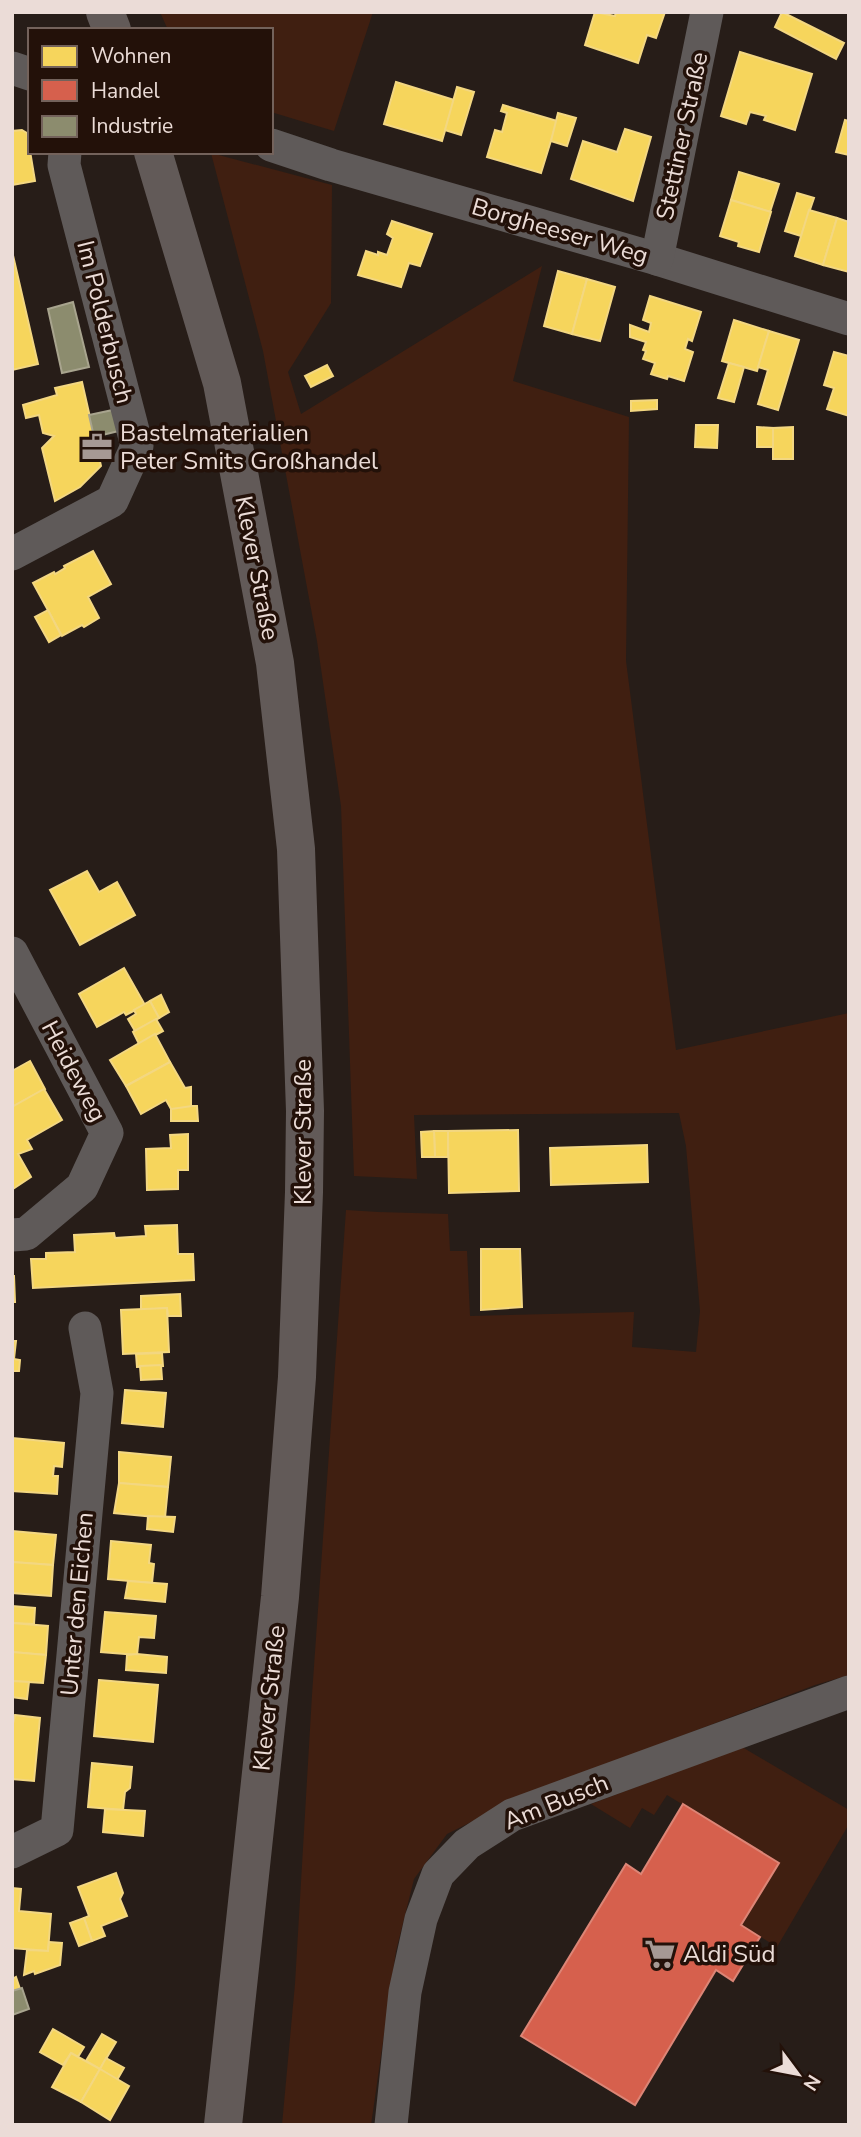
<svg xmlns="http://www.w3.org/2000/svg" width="861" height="2137" viewBox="0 0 861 2137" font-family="'Nunito Sans',sans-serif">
	<rect width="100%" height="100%" fill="#271d18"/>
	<g fill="#401f11">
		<polygon points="160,12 373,12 334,131 271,112 271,30 168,30"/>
		<polygon points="211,153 332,185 331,303 288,372 301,414 542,266 513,381 629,417 626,661 676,1050 849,1013 849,1675 815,1685 521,1797 447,1834 414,1879 396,1951 371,2125 282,2125 295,1984 312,1695 346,1210 378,1212 448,1214 450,1251 467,1251 470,1316 634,1312 632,1347 696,1352 700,1311 686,1146 679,1113 414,1115 417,1179 354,1176 341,806 317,641 263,351"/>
		<polygon points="742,1747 849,1810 849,1824 777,1947 741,1925 779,1863 667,1795 654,1815 642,1808 630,1828 591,1804"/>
	</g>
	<g fill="#f6d55c" stroke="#f3d781" stroke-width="2">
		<polygon points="595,12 615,16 616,12 665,12 656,38 647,35 638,63 585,45"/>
		<polygon points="782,12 844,43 836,59 775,27"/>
		<polygon points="740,52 812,74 795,130 764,120 766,116 750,112 746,124 721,116"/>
		<polygon points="396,82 454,100 442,141 384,124"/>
		<polygon points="457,87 474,92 461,135 445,130"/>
		<polygon points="503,105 557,121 541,173 487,157 495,130 502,132 507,113 501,111"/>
		<polygon points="558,113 576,118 567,146 551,141"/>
		<polygon points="845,120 849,121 849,155 836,152"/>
		<polygon points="625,129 651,137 633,201 571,179 583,141 617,152"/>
		<polygon points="22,130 27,133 35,181 12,185 12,131"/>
		<polygon points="739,172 779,184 770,212 731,200"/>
		<polygon points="797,193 814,198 801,236 785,231"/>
		<polygon points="731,200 771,212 759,252 738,246 739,242 720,236"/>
		<polygon points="809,210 837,218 823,265 795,256"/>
		<polygon points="837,218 849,222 849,272 823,265"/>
		<polygon points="392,221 432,234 420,266 409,263 401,287 358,275 366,251 378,255 378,252 387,255 393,238 387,234"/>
		<polygon points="12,251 38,364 12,370"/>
		<polygon points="558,271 587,279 572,334 544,326"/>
		<polygon points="587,279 615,287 600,341 572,334"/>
		<polygon points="650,296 701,312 692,341 688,339 685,349 693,352 684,381 668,376 667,379 651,374 655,363 643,359 646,351 643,350 646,342 630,337 630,325 649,332 651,323 643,320"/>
		<polygon points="734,320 769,331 757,371 722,361"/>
		<polygon points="769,331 799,340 778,410 758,404 768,370 758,367"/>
		<polygon points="834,352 849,356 849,416 827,409 834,388 824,385"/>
		<polygon points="729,363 744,367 734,402 718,398"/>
		<polygon points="327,365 333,376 311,387 305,376"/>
		<polygon points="82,382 101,466 80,487 55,501 42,448 54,436 43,433 39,415 26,418 23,405 57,395 55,388"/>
		<polygon points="657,400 657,409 631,411 631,401"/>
		<polygon points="696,425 718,425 717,448 695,447"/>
		<polygon points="757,427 773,428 773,447 757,447"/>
		<polygon points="793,427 793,459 773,459 773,428"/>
		<polygon points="93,551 111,584 88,597 99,618 84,627 82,625 62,636 33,583 54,572 55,574 65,568 64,566"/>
		<polygon points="48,610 61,635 49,642 35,617"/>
		<polygon points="87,871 99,892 117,882 135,915 80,945 50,890"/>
		<polygon points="124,968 145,1005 126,1015 124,1012 97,1027 79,994"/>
		<polygon points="161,995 169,1012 159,1018 150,1001"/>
		<polygon points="150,1001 159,1018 133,1032 135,1031 128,1019 136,1014 134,1010"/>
		<polygon points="156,1019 163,1031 139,1044 133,1032"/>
		<polygon points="155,1034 170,1062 126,1086 110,1060"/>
		<polygon points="30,1061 45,1089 12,1107 12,1071"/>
		<polygon points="170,1062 185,1088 191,1087 191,1108 171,1109 166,1100 141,1114 126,1086"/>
		<polygon points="44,1089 62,1120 27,1140 32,1149 18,1154 31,1177 13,1189 12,1107"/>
		<polygon points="192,1106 197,1106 198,1121 171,1121 171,1109"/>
		<polygon points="518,1130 519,1191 449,1193 448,1131"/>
		<polygon points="434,1131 448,1131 448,1157 435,1157"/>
		<polygon points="434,1131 435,1157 422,1157 421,1132"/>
		<polygon points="188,1134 188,1170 178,1170 178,1189 147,1190 146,1149 171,1148 170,1135"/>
		<polygon points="647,1145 648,1182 551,1185 550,1148"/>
		<polygon points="177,1225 178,1254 193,1254 194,1280 33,1288 31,1259 46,1259 46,1253 75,1252 74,1235 114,1233 115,1238 146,1236 145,1226"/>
		<polygon points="481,1249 520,1249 522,1307 481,1310"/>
		<polygon points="12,1276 14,1276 15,1302 12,1302"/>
		<polygon points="180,1294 181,1316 168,1316 167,1308 141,1310 141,1296"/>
		<polygon points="167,1308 169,1352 123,1354 121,1310"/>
		<polygon points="12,1341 16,1341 14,1359 20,1360 19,1371 13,1371 12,1380"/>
		<polygon points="162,1353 163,1366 137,1367 136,1354"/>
		<polygon points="161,1365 162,1379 141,1380 140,1366"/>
		<polygon points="125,1390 166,1393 163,1427 122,1423"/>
		<polygon points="12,1438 64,1443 62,1467 54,1466 53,1476 58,1476 57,1494 12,1491"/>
		<polygon points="119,1452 171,1457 168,1487 119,1483"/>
		<polygon points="119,1483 168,1487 165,1518 114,1513"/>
		<polygon points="148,1516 175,1517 173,1532 147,1529"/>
		<polygon points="12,1531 56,1535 53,1565 12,1562"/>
		<polygon points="111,1541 151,1545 149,1563 154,1564 152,1583 108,1579"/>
		<polygon points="12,1562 53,1565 51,1596 12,1593"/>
		<polygon points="128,1581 167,1584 165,1602 125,1598"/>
		<polygon points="12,1606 35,1608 34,1624 12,1623"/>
		<polygon points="105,1612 156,1616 154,1638 139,1637 137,1655 101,1652"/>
		<polygon points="12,1623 48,1626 46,1655 12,1652"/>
		<polygon points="12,1652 46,1655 43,1683 12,1681"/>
		<polygon points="137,1654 167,1657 166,1673 126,1670 127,1655"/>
		<polygon points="99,1680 158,1685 153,1742 94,1736"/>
		<polygon points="12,1681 29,1682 27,1699 12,1697"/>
		<polygon points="15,1715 40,1718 34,1781 12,1779 12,1728"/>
		<polygon points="92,1763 132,1767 130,1788 125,1792 123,1810 88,1807"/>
		<polygon points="105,1809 145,1811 143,1836 103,1832"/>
		<polygon points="116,1873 123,1893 120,1899 127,1916 101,1926 105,1936 92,1941 84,1918 89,1916 78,1887"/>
		<polygon points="12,1888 21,1889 19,1911 51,1914 48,1951 12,1948"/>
		<polygon points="84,1918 92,1941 79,1946 70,1923"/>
		<polygon points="49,1942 62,1943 60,1965 35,1974 34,1971 24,1975 27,1950 48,1951"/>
		<polygon points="16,1977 20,1989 12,1991 12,1979"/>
		<polygon points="53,2029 84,2047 78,2057 71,2053 63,2065 40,2052"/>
		<polygon points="102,2034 116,2042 100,2069 86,2061"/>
		<polygon points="71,2053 100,2069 81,2102 52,2087"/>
		<polygon points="106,2058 124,2068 117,2080 100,2069"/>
		<polygon points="100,2069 129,2086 110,2120 81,2102"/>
	</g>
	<polygon fill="#d6604d" stroke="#dc8576" stroke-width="2" points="683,1804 779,1863 741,1925 760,1937 733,1981 716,1970 635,2105 521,2036 626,1864 641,1874"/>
	<g fill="#8c8c6e" stroke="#a8a48e" stroke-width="2">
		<polygon points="73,302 89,367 62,373 48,309"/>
		<polygon points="122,408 127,429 94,437 89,415"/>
		<polygon points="22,1988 29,2009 12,2015 12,1991"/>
	</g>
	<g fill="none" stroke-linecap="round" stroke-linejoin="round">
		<g stroke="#5f5a59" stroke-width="33">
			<polyline points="12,68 30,74"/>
			<polyline points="271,145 331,165 657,259 849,319"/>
			<polyline points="657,259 707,12"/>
			<polyline points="12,554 112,501 137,446 64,165 65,152"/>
			<polyline points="12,953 107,1133 82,1187 26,1234 12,1235"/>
			<polyline points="12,1852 57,1830 97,1393 85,1328"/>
			<polyline points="391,2125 405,1992 421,1919 438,1874 467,1844 512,1815 849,1692"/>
		</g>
		<g stroke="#625a58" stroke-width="38">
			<polyline points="105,12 112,30"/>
			<polyline points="153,152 222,383 275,663 296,849 305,1111 304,1192 297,1377 280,1597 223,2125"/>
		</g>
	</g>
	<defs>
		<g id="office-bare" transform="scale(2.415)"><path d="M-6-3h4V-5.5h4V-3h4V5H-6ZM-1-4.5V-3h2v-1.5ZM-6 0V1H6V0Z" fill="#a69994" stroke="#231109" stroke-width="2.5" paint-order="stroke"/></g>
		<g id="supermarket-bare" transform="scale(2.415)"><path d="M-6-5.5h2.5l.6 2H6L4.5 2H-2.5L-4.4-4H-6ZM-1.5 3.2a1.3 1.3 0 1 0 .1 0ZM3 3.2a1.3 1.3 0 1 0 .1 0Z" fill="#a69994" stroke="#231109" stroke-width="2.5" paint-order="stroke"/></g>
	</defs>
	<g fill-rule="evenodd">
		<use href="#office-bare" x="97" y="447"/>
		<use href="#supermarket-bare" x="660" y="1954"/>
	</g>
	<g text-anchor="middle" stroke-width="7" stroke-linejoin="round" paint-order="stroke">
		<g font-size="24" fill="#ebdcd7" stroke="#231109">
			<text transform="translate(682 136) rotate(-78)" y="8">Stettiner Straße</text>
			<text transform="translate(560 231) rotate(16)" y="8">Borgheeser Weg</text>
			<text transform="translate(105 322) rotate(76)" y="8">Im Polderbusch</text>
			<text transform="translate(257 568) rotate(79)" y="8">Klever Straße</text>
			<text transform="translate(74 1071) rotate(62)" y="8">Heideweg</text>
			<text transform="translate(303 1132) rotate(-90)" y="8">Klever Straße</text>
			<text transform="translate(77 1604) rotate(-85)" y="8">Unter den Eichen</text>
			<text transform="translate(269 1698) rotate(-84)" y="8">Klever Straße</text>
			<text transform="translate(556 1802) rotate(-22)" y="8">Am Busch</text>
		</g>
		<g font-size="24" fill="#ebdcd7" stroke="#231109" text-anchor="start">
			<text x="120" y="441">Bastelmaterialien<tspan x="120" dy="28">Peter Smits Großhandel</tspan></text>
			<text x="683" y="1962">Aldi Süd</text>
		</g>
	</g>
	<rect width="861" height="2137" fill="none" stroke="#ebdcd7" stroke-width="28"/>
	<rect x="28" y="28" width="245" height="126" fill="#231109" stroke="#73625b" stroke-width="2"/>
	<rect x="42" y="46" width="35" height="21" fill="#f6d55c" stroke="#73625b" stroke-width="2"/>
	<text x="91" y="63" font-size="21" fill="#ebdcd7">Wohnen</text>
	<rect x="42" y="80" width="35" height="21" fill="#d6604d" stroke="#73625b" stroke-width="2"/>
	<text x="91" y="98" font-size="21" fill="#ebdcd7">Handel</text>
	<rect x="42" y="116" width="35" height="21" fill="#8c8c6e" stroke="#73625b" stroke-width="2"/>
	<text x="91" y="133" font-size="21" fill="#ebdcd7">Industrie</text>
	<g transform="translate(798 2074) rotate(122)" stroke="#231109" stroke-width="5" paint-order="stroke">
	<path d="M0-5L12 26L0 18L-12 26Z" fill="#ebdcd7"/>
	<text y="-10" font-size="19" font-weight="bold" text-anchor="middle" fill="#ebdcd7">N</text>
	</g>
</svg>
